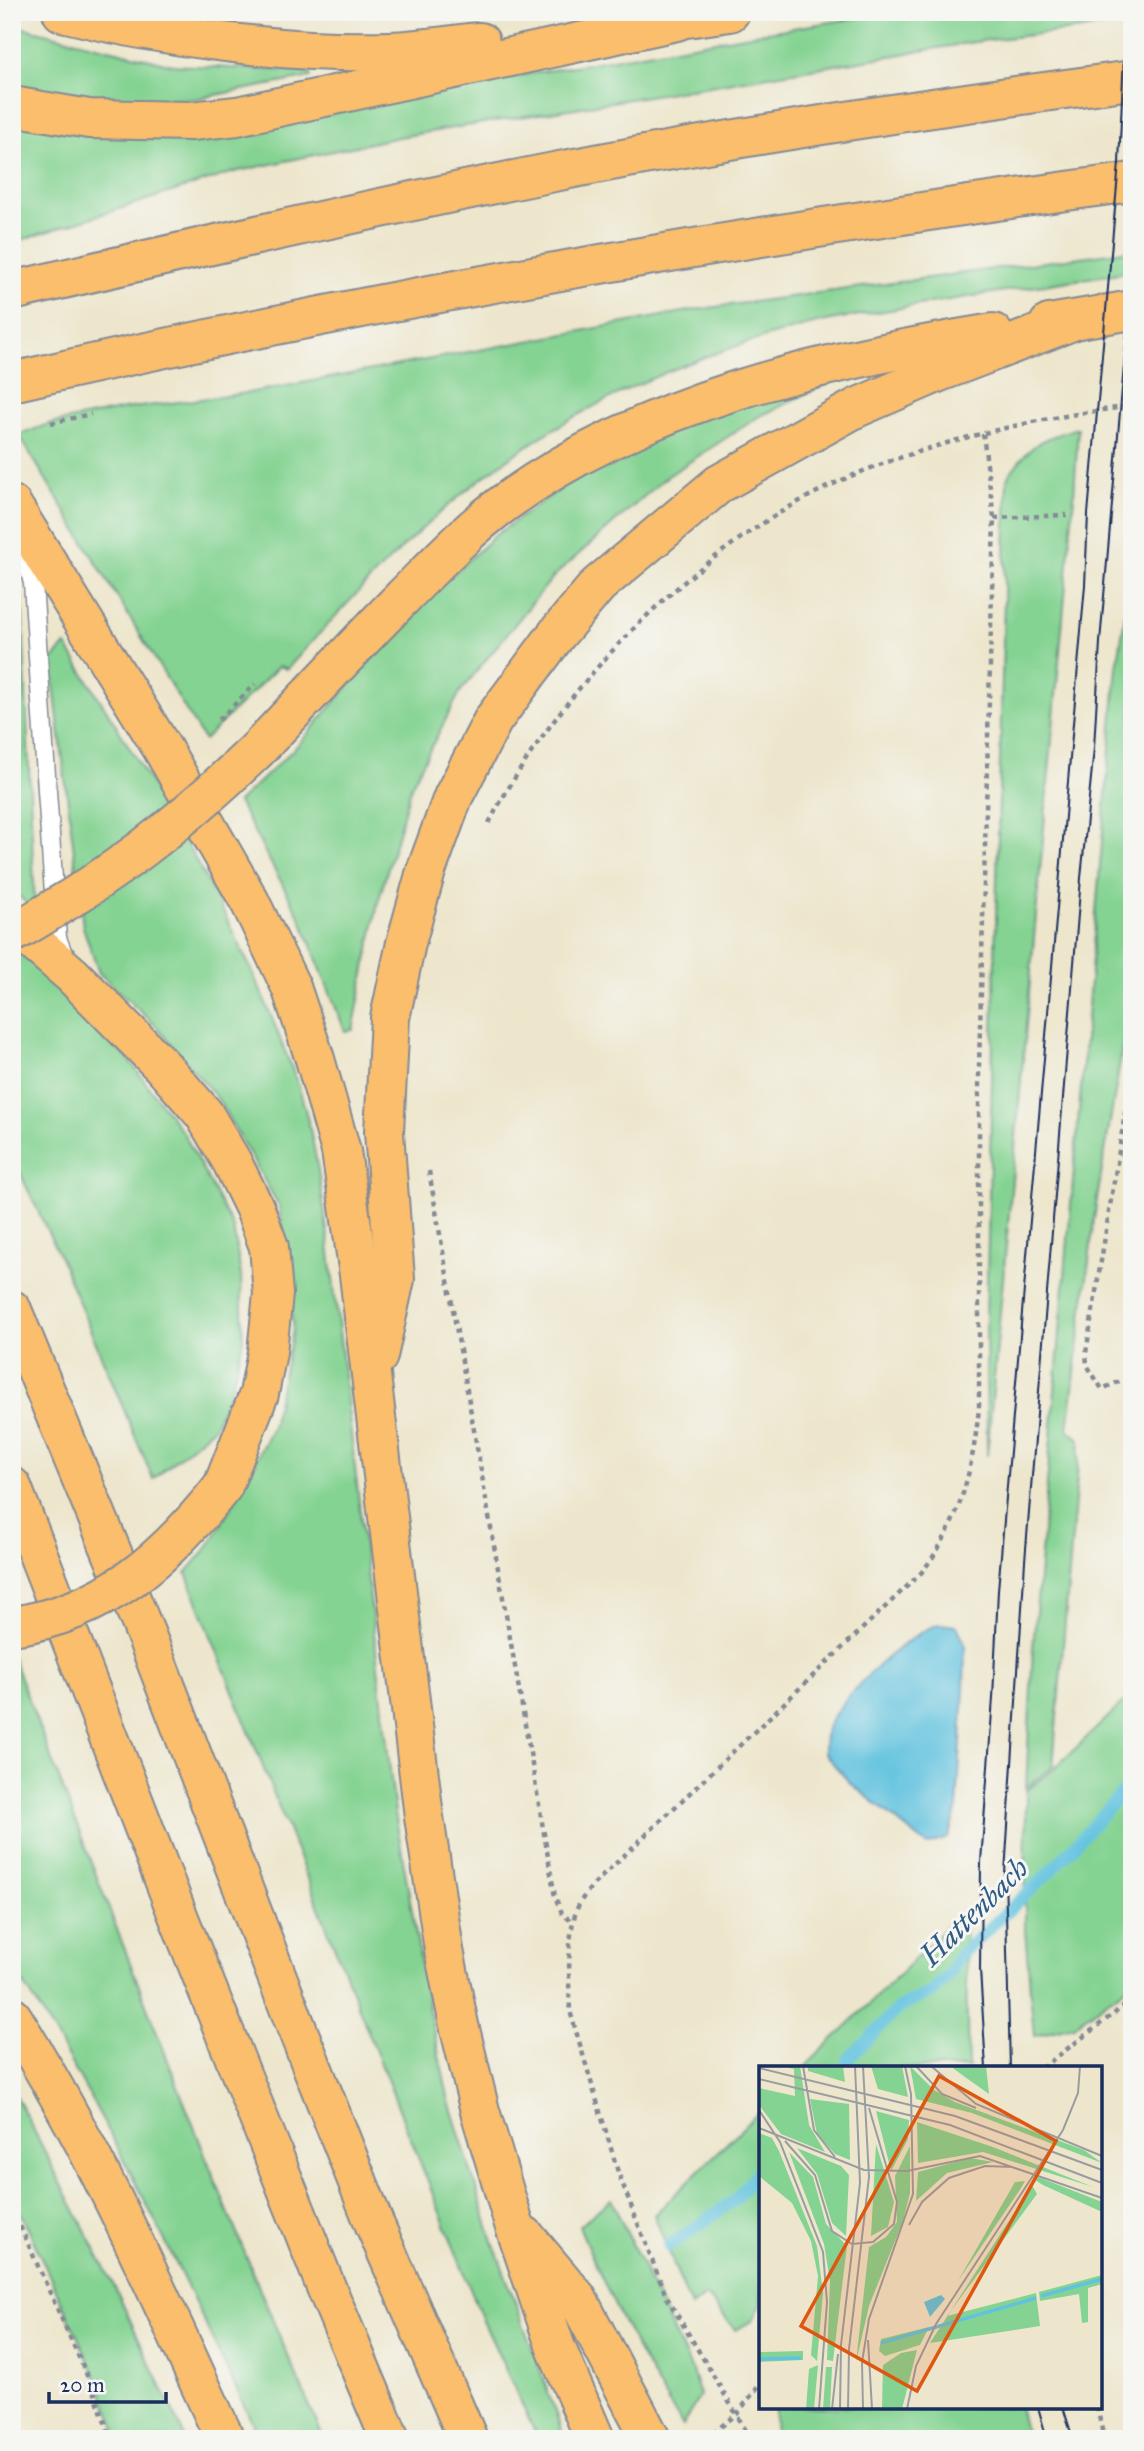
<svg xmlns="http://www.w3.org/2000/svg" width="1144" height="2451" viewBox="0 0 1144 2451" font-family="'IM FELL Great Primer',serif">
	<rect width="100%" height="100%" fill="#f6f6f2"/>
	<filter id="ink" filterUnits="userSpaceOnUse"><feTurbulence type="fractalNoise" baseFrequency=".0143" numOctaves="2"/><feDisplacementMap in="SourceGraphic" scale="14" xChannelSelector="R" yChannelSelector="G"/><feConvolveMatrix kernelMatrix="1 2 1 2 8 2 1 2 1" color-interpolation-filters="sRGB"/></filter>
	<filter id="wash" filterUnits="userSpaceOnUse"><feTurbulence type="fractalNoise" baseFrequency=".00686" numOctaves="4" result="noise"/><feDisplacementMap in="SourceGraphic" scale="28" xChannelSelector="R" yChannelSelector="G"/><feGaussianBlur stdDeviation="1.57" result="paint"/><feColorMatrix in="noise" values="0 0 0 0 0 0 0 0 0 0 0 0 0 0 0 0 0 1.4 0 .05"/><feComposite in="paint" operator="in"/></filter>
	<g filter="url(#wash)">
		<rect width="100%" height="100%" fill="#ede6cc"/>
		<g fill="#84d392" stroke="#508178" stroke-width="2">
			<polygon points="895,12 1132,12 1132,23 981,41 399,137 234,172 12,243 12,124 433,91 761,33"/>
			<polygon points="12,25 173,65 310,72 311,77 195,99 95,102 12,88"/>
			<path d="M1132,250V271C1053,284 975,295 896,309C869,314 840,317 813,324C706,351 600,394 509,458C425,517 356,593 287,669L279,666L204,740L19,435L49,424L124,409L248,393L694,310Z"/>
			<polygon points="831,382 758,417 665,478 553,577 460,692 412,784 378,903 353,1030 345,1031 300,917 238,802 298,745 410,614 493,537 568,483 628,450 708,413"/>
			<path d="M1078,428L1074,496L987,1456L986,1319L1007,478C1029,445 1040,439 1078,428Z"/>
			<polygon points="12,564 22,599 35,911 12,890"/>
			<polygon points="1132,572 1132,991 1096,1205 1068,1429 1080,1440 1053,1766 1026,1788 1033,1648 1117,667"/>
			<path d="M66,645C144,771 226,897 279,1036C286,1055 296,1075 301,1095C315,1141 321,1189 328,1236L395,1813L429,2010L449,2101L491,2236L565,2439H538L484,2323L186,1573L209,1546L236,1499L272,1427L293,1330L289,1267L279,1206L218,1099L157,1027L99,973L83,927L51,661Z"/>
			<polygon points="12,946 42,971 128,1059 184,1134 233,1227 241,1275 243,1340 230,1393 213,1428 153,1479 59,1255 12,1156"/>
			<path d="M12,1657C114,1918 210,2182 324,2439H260C206,2326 154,2213 94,2104C68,2058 43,2010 12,1967Z"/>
			<polygon points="1132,1694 1132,1983 1073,2026 1034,2036 1025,1930 1026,1791 1055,1768"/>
			<polygon points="965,1918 968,2068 804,2068 949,1925"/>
			<polygon points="12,2088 114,2286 186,2439 120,2439 97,2379 12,2194"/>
			<polygon points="761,2110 761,2305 753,2320 736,2330 706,2296 691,2307 654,2215"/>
			<path d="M611,2199L691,2368L700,2395L683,2426C642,2362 608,2297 579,2226Z"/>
			<polygon points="775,2407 1019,2407 1027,2439 774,2439"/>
		</g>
		<path fill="#61c2df" stroke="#3e789e" stroke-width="2" d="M939,1624L957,1626L965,1644L964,1690L957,1809L948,1838L927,1845L850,1783L824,1753C824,1744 824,1733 828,1726C845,1692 904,1637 939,1624Z"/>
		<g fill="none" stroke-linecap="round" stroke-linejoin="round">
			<g stroke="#61c2df" stroke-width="12">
				<polyline points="845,2068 849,2058 900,2007 932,1992 949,1975 959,1956 1052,1870 1132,1782"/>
				<polyline points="669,2246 736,2199 761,2166"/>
			</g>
		</g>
	</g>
	<g filter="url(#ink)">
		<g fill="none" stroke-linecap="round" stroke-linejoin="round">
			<g stroke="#848a95" stroke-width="21">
				<polyline id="lane" points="24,549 33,583 57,938 65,959"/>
			</g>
			<g stroke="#848a95" stroke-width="42">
				<g id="highway">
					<path d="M62,12C162,37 286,54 389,51C419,50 450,45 480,42"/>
					<polyline points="651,23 730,12"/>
					<polyline points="12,106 89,119 191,121 237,116 677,21"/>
					<path d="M12,291C191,249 369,209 549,173C742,135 937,106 1132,80"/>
					<polyline points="1049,324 1132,310"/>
					<path d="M12,382C382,297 756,233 1132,182"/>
					<polyline points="12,505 162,748 250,902 291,987 315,1059 341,1151 359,1275 424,1817 444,1950 459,2025 480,2111 513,2221 556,2348 595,2439"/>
					<path d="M257,750C305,699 353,648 403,597C435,565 466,531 503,504C645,400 822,361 993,333"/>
					<polyline points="12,923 72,975 163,1067 204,1114 232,1162 255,1209 269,1247 273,1294 267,1352 259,1394 223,1486"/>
					<polyline points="12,1310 146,1635 294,2021 374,2223 468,2439"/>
					<polyline points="378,1356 395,1279 384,1132 390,1018 406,943 426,871 453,797 493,720 557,634 598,585 719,484 856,408 937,373 1075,320"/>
					<polyline points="12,1487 175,1908 326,2287 390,2439"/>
					<path d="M12,2017C96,2150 159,2296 225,2439"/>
					<polyline points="525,2236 577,2298 651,2439"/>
				</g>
			</g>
			<g stroke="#848a95" stroke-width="4.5" stroke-dasharray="5 5" stroke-linecap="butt">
				<polyline points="51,423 91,414"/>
				<polyline points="994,518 1067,515"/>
				<polyline points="219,720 255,684"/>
				<path d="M489,823C566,676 716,525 874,467C957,436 1044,417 1132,406"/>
				<polyline points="1132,1071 1086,1353 1087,1365 1102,1389 1132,1376"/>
				<polyline points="429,1171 555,1897 562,1913 573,1923"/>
				<polyline points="1042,2068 1132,2000"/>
				<polyline points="12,2208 94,2391 111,2439"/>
				<polyline points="1097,2407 1104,2439"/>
				<polyline points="705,2439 737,2414 761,2383"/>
				<path d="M751,2439L666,2296L618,2172L570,2011C569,1986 567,1935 576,1912C579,1902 586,1893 593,1885L921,1573C960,1525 973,1468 979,1408V1064L994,518L983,434"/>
			</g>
			<use href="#lane" stroke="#fff" stroke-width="18"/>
			<use href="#highway" stroke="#fabe6d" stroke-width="38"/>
			<g stroke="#1b2f5e" stroke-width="2">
				<polyline points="986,2068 980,1969 981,1862 993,1698 998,1590 1085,585 1088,514 1119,163 1126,12"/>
				<polyline points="1010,2068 1005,1873 1025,1561 1081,878 1094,748 1100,642 1132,274"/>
				<polyline points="1038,2407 1047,2439"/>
				<polyline points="1063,2407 1073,2439"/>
			</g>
			<g stroke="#848a95" stroke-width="42" stroke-linecap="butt">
				<g id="highway-bridge">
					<path d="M12,933C31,924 49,911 68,900C140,855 195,809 257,750"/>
					<path d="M12,1626C106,1613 166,1558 223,1486"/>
				</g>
			</g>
			<use href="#highway-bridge" stroke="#fabe6d" stroke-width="38"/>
		</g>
	</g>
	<g text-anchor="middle" stroke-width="6" stroke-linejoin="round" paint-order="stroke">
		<g font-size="30" font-style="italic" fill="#305b85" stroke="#f6f6f2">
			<text transform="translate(974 1912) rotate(-45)" y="10">Hattenbach</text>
		</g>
	</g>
	<g transform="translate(759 2066)">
		<rect width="343" height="343" fill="#ede6cc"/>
		<path d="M22,0H41L50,59L66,86L22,68L0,39V22L36,30L35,3ZM49,0H84L86,16L49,5ZM112,0H143L149,31L119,23ZM151,0L175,24L196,36L325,84L343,97L213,47L157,33ZM191,0H227L230,28L206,11ZM51,33L90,38L91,94L76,88L58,68ZM117,45L150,54L149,73L132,105ZM158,56L234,81L334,121L224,86L159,97ZM0,67L13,72L20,85L58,180L64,227L58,295L52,289L59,210L52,175L33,137L0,110ZM117,78L135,136L129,161L112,170ZM151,80V127L144,155L110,240L97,296L110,181L127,171L138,156L136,110ZM38,82L82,100L90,109L87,170L73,157L58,108ZM30,86L54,111L67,158L88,180L74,295L68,294L71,215L65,178ZM211,92L234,96L188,107L157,135L159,106ZM279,111L343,136V146L284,119L276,114ZM266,115L262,122L199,215L256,116ZM273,119L278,128L188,250L277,227L281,260L171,277ZM343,209V218L329,222V256L323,257L320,228L281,235L280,226ZM170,261L161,279L126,290L120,285L122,273ZM158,284L143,343H123L124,299L142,287ZM44,285V294L0,296V286ZM59,299L55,343H47L50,303ZM67,301H73L71,343H64Z" fill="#84d392"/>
		<path d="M182,229L186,233L171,251L165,236Z" fill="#61c2df"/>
		<path fill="none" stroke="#61c2df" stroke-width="3.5" d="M282,230L343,213M122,277L277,232M0,293L42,292"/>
		<path fill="none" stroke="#999da0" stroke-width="2" d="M44,0L55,64L76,91M157,0L183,28L217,42M172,0L217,38L343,90M0,2L196,50L343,104M0,13L191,59L343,117M0,44L21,76L64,186L68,236L60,343M0,62L105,104L148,105L221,90L343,132M26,75L56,109L73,165L93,178L114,176L135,158L138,136L110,42M150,159L163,136L190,112L226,100L254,101M109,274L113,343M73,343L79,288M81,343L82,279L101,117L96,0M89,343L90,283L110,111L104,0M104,343L103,296L110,253L154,128L152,28L146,0M148,343L157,300L177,258L304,64L319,27L321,0"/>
		<path fill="#de5710" fill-opacity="0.15" stroke="#de5710" stroke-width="3.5" d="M180,10L297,75L158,325L42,260Z"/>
		<rect width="343" height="343" fill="none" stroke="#1b2f5e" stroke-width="3.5"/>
	</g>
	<rect width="1144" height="2451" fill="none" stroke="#f6f6f2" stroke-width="42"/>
	<path d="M49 2392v10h117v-10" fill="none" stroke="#1b2f5e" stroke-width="3.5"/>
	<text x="60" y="2392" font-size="21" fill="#1b2f5e" stroke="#f6f6f2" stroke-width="5" paint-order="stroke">20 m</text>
</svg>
